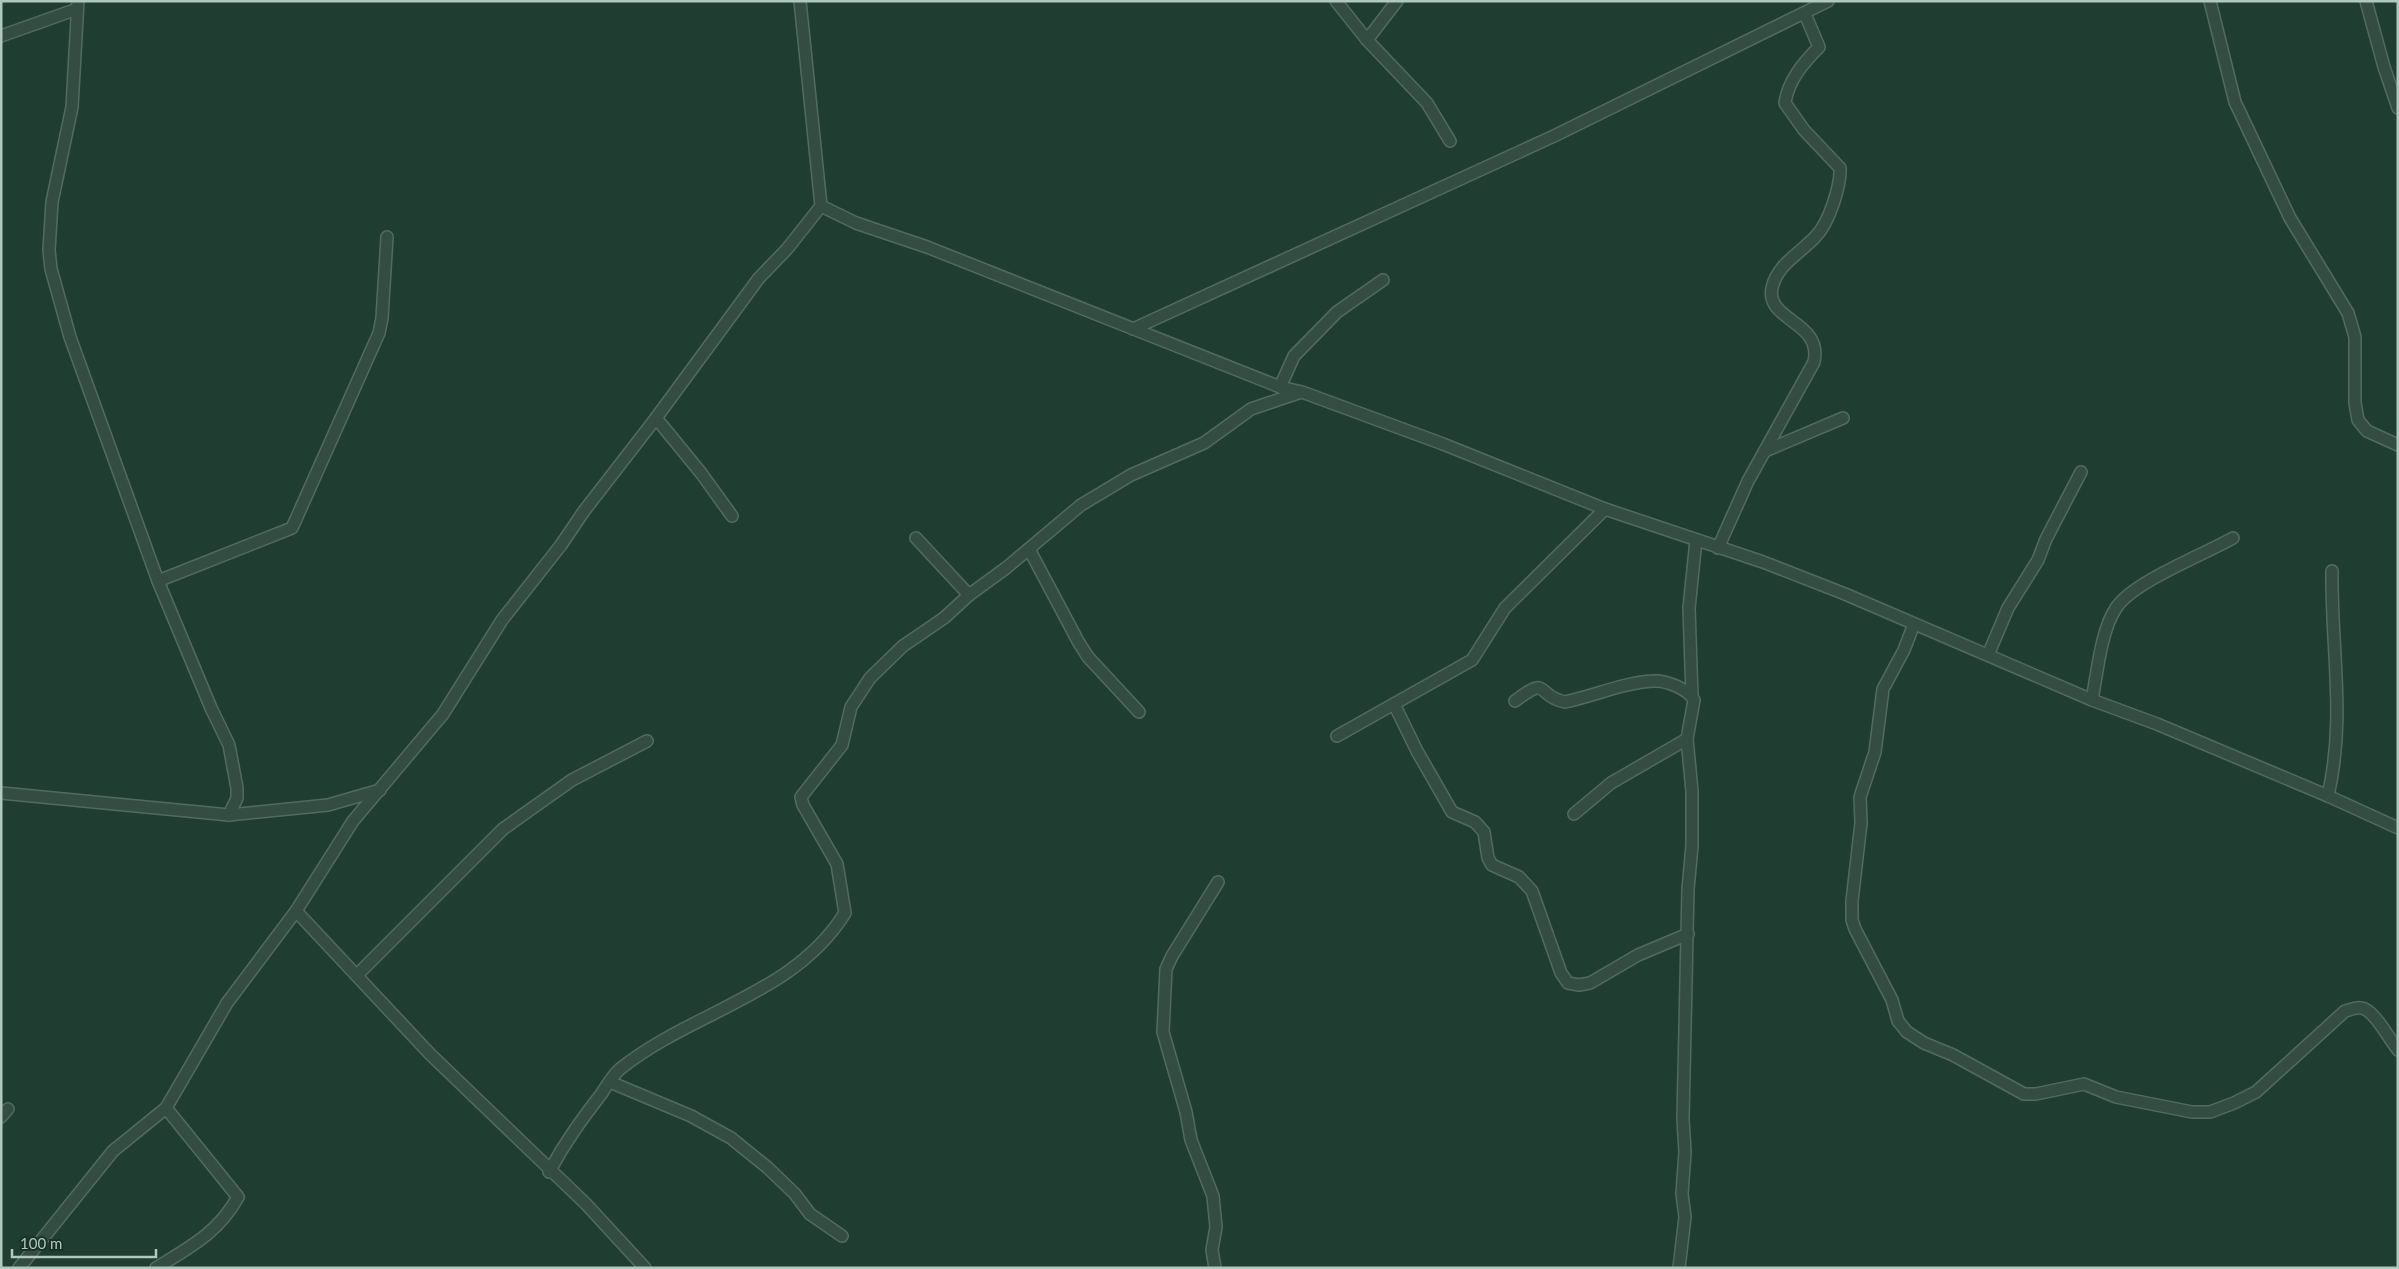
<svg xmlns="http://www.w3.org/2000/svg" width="2399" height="1269" viewBox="0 0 2399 1269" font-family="Lato,sans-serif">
	<rect width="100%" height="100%" fill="#203d31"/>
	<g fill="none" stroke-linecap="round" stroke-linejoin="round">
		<g stroke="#526b61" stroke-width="14">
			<g id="minor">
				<polyline points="78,1 72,107 52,202 49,250 51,269 70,337 158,581 211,708 229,745 237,788 237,798 229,815"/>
				<polyline points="1336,1 1367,40 1427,103 1450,141"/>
				<polyline points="2210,1 2235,102 2290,218 2348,313 2355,337 2355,403 2358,420 2367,431 2398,445"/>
				<polyline points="2366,1 2384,67 2398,108"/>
				<polyline points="1,36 77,9"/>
				<polyline points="1367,40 1397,1"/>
				<polyline points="821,206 856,223 927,247 1280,387 1302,392 1443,444 1605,509 1763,562 1845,594 2092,700 2157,724 2328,796 2398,828"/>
				<polyline points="1133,329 1554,136 1828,1"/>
				<polyline points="1280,387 1294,356 1337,312 1383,280"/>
				<polyline points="656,418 701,473 732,516"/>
				<polyline points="1765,451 1843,418"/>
				<path d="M1718,548L1748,481L1814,362C1823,321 1765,321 1772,288C1777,264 1801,253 1816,236C1829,223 1841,185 1840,168L1804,130L1785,103C1788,81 1803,63 1819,47L1805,14"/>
				<polyline points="1029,549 1079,643 1088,657 1139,712"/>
				<polyline points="158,581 292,528 379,333 382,318 387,237"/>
				<polyline points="969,595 1006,568 1081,505 1131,475 1204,443 1251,409 1301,392"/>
				<path d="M1914,624L1904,650L1883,689L1875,752L1860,797L1861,823L1852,901V920L1855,929L1892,1000L1898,1021L1907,1032L1924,1043L1953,1055L2024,1094H2036L2084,1084L2116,1097L2192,1112H2210L2234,1103L2256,1092L2345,1011C2350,1010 2356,1007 2361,1008C2374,1009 2389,1039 2398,1050"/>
				<polyline points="1988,655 2008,608 2038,560 2046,539 2081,472"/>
				<polyline points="1692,696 1689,608 1696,540"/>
				<path d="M2092,700C2097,674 2101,630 2116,608C2133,582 2203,555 2233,538"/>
				<path d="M1515,701C1550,674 1535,696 1565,702C1593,696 1626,682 1653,681C1666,680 1688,689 1694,700L1687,739L1692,791V846L1688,889L1683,1119L1685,1152L1682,1194L1685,1217L1679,1268"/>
				<polyline points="1394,704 1417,751 1452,812 1475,822 1484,832 1488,858 1492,865 1519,877 1532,891 1561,973 1568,983 1579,985 1590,983 1638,955 1688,934"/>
				<polyline points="1337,736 1472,660 1505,608 1605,509"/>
				<polyline points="1,793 229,815 328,805 380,790"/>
				<path d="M2328,796C2346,717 2331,650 2332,571"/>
				<polyline points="1574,814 1611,783 1687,739"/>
				<polyline points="296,911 430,1054 586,1204 645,1268"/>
				<polyline points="357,975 503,829 572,780 647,741"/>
				<polyline points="610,1082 691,1116 731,1138 768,1168 795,1194 810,1214 842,1236"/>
				<polyline points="1,1117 8,1109"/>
				<path d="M549,1172C565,1142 582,1119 602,1093C607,1085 613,1075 620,1069C692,1011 794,995 845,913L837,864L803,805L801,797L842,745L851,707L870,678L903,646L944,618L969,595L916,538"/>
				<polyline points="19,1268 113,1151 166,1108 227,1003 296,911 353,821 443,714 502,620 561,545 584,511 656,418 759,278 787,249 821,206 800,1"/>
				<path d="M156,1268C190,1247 218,1233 238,1197L166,1108"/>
				<polyline points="1215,1268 1212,1250 1216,1227 1213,1196 1191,1140 1186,1112 1163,1032 1166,969 1172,956 1218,882"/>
			</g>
		</g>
		<use href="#minor" stroke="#344d43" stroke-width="11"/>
	</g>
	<rect width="2399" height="1269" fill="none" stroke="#afc9bf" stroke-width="5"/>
	<path d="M12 1249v8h144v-8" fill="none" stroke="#afc9bf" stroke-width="2.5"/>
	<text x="20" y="1249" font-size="15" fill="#afc9bf" stroke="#193228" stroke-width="4" paint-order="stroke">100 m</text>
</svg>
